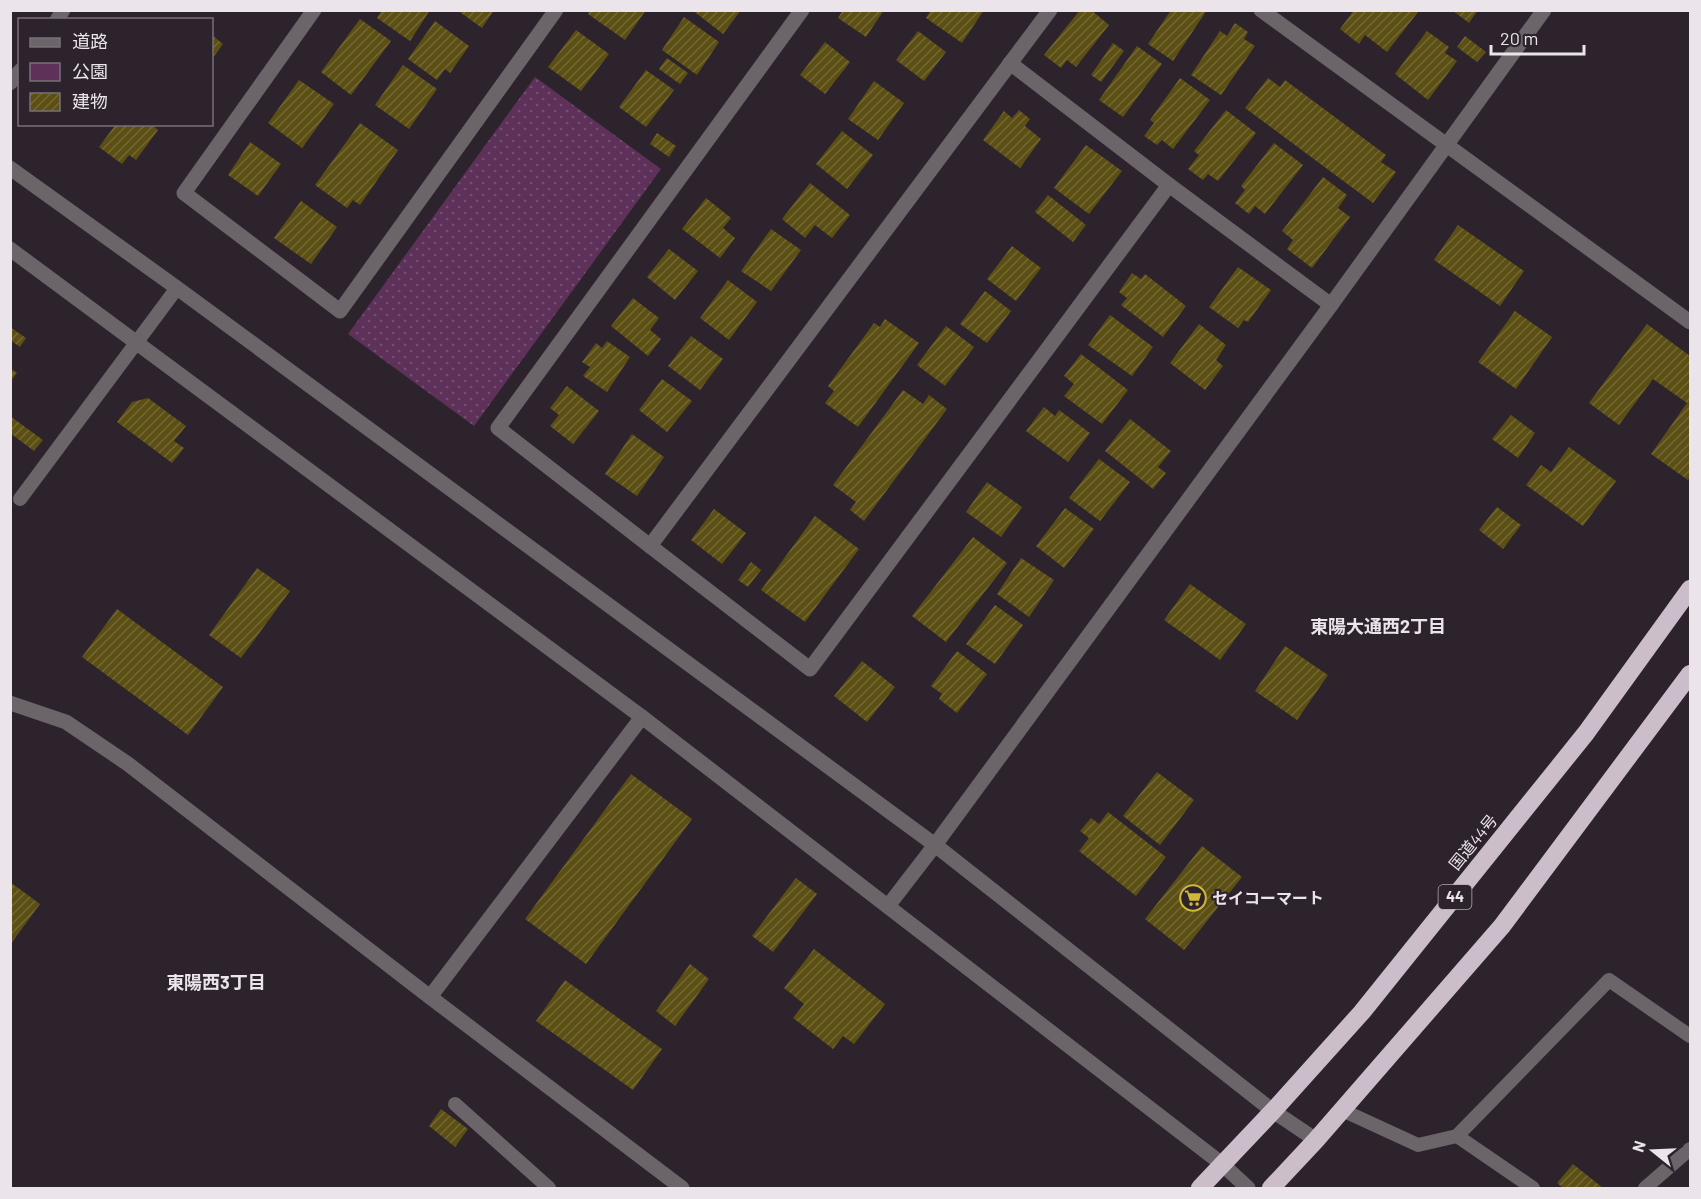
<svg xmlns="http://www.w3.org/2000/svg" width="1701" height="1199" viewBox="0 0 1701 1199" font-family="Barlow,'Noto Sans JP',sans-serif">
	<defs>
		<pattern id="green-dots" width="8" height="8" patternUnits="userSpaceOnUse" patternTransform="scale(1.5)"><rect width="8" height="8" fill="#5d3159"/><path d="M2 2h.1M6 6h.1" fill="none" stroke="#744f71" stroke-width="1.8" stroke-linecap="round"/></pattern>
		<pattern id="building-hatch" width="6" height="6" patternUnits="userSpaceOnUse" patternTransform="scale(1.5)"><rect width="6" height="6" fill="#5b4f14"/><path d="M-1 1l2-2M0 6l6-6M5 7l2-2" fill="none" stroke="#736836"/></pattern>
	</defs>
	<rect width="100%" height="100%" fill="#2d232c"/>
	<polygon fill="url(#green-dots)" points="535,77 661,169 474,426 348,334"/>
	<g fill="url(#building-hatch)">
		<polygon points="382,10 430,10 410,41 377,18"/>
		<polygon points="457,10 494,10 482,28"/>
		<polygon points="590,10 646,10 625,40 588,14"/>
		<polygon points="692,10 741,10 723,34"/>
		<polygon points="843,10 884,10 866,37 838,18"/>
		<polygon points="931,10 984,10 962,43 926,18"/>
		<polygon points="1080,10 1091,10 1109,25 1076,67 1067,60 1061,68 1044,55"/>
		<polygon points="1171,10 1207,10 1173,61 1148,44"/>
		<polygon points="1354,10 1416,10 1418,12 1387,52 1365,35 1359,44 1340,29"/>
		<polygon points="1452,10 1478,10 1469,23"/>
		<polygon points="684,17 719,42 697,75 662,50"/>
		<polygon points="360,19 391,41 351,95 321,72"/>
		<polygon points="435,21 469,46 450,73 445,69 437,80 408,59"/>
		<polygon points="1235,23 1248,32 1244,39 1255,46 1221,95 1191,75 1220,31 1227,36"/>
		<polygon points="576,30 609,54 581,91 548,67"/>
		<polygon points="918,31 946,52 924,81 896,60"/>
		<polygon points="1427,31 1449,47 1445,53 1457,61 1428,100 1395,74"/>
		<polygon points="212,35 223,44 212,59"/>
		<polygon points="1465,36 1486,52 1477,62 1457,47"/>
		<polygon points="825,42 850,62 825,94 800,75"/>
		<polygon points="1113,43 1124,51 1101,82 1091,75"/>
		<polygon points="1137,46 1162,64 1123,117 1099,100"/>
		<polygon points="667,58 688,73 680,84 659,69"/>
		<polygon points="403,65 437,89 409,129 375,105"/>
		<polygon points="646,70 674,90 646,127 619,107"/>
		<polygon points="1180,78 1210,100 1173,149 1162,140 1157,145 1144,136 1154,123 1150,120"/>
		<polygon points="1268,78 1280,87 1285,80 1386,155 1381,162 1396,172 1373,203 1245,108"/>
		<polygon points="299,80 334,104 302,148 268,123"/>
		<polygon points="874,81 904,103 878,140 848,119"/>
		<polygon points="1019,110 1030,119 1025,126 1041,139 1020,168 983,140 1004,111 1012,118"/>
		<polygon points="1226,110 1256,133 1218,181 1208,174 1203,180 1188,169 1199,155 1194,151"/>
		<polygon points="360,123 398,150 360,205 353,200 347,208 315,185"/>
		<polygon points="116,124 151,124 158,130 136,160 129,155 122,164 99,147"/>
		<polygon points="842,131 873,155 847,189 816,164"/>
		<polygon points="657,133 676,146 669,157 650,144"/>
		<polygon points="250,142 281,164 258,196 228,175"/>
		<polygon points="1274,143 1303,165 1265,214 1255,206 1249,214 1235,203 1245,190 1241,186"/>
		<polygon points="1086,145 1122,171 1089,214 1054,188"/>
		<polygon points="1323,177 1347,195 1338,208 1350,217 1312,268 1287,249 1293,240 1282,231"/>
		<polygon points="810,183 850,215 832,238 815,225 805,238 782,219"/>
		<polygon points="1048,195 1086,225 1073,242 1035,212"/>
		<polygon points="706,198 731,218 723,228 735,238 720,258 682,229"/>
		<polygon points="301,201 337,227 311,264 274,238"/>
		<polygon points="1458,225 1524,271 1500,306 1434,260"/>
		<polygon points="771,229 801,250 771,291 741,271"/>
		<polygon points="1012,246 1041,268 1016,301 987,279"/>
		<polygon points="669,249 698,271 675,300 647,277"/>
		<polygon points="1238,267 1271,290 1248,322 1244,320 1238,328 1209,307"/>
		<polygon points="1132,273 1141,279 1145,274 1186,306 1163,337 1121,305 1127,298 1119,292"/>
		<polygon points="728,280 757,302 729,340 700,318"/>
		<polygon points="985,291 1011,311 987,343 960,324"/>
		<polygon points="633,298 659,318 650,330 661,339 648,356 611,326"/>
		<polygon points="1515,311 1552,337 1516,389 1478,362"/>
		<polygon points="1110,315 1153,347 1132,376 1088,345"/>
		<polygon points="885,319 919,343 858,427 825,403 834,391 828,386 874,323 880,327"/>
		<polygon points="1199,324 1226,345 1216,360 1223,366 1205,390 1170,363"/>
		<polygon points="1647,324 1690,356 1690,476 1688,480 1651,454 1687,403 1653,379 1619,425 1589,403"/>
		<polygon points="946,326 974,347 945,386 917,365"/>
		<polygon points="10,327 26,338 20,347 10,340"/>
		<polygon points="691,336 723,359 700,390 668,366"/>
		<polygon points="607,341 630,357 607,392 583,376 590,367 582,362 596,343 602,348"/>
		<polygon points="1081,354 1128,390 1102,424 1064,396 1074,384 1064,376"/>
		<polygon points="10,368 17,373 10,382"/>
		<polygon points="662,379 692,401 667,432 639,410"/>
		<polygon points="567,386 599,411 573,444 550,426 559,415 550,408"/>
		<polygon points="903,390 923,404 929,395 947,409 864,521 850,510 856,502 833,485"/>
		<polygon points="148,398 186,426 174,441 184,448 172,463 117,422 132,402"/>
		<polygon points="1044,407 1055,416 1059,410 1090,433 1068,462 1026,431"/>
		<polygon points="1511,415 1535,433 1518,458 1492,439"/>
		<polygon points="10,416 43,440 34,451 10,433"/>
		<polygon points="1130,419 1171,451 1158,467 1166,473 1153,489 1105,451"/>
		<polygon points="632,434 664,457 637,496 605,474"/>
		<polygon points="1569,447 1616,481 1583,526 1526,485 1541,465 1551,472"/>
		<polygon points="1099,459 1130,482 1100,521 1069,498"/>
		<polygon points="987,482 1022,507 1001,537 966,512"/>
		<polygon points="1497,507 1521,525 1503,549 1479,530"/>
		<polygon points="1065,508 1094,529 1064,568 1036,546"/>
		<polygon points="714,509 746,533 722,564 691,540"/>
		<polygon points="815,516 859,549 805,622 761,590"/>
		<polygon points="973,537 1007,563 946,642 912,616"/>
		<polygon points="1021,558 1054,580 1029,617 997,594"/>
		<polygon points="751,562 761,570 748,587 738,580"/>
		<polygon points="257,568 290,591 241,658 209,635"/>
		<polygon points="1190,584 1246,624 1220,660 1164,620"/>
		<polygon points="995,605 1023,625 995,664 966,644"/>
		<polygon points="117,609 223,687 188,735 82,657"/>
		<polygon points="1285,646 1328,675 1297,720 1255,691"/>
		<polygon points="957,651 987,674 957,713 939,699 942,694 931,686"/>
		<polygon points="862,661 895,687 867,722 834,696"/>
		<polygon points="1157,772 1194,800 1160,845 1123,816"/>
		<polygon points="631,774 692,819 586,964 525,919"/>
		<polygon points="1108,812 1166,857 1136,896 1079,851 1089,838 1080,831 1091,818 1099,824"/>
		<polygon points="1202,846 1242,877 1184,950 1145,919"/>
		<polygon points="796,878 817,894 773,952 752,936"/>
		<polygon points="10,882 40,904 10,945"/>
		<polygon points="814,949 885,1004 854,1044 843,1036 833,1049 793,1018 804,1004 784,988"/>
		<polygon points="690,964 709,979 675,1026 656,1011"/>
		<polygon points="565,980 662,1049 633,1090 536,1021"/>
		<polygon points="441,1109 468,1129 455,1147 429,1126"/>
		<polygon points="1573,1164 1603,1188 1563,1188 1557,1183"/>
	</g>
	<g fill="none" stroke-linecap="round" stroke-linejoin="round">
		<g stroke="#6b656a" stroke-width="14">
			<polyline points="20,499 177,288"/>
			<polyline points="455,1104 549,1188"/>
			<polyline points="1342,1110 1418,1145 1457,1136 1609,980 1690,1036"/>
			<polyline points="1457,1136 1533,1188"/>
			<polyline points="1645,1188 1690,1149"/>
		</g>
		<g stroke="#6b656a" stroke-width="15">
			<polyline points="314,10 184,193 340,311 556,10"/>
			<polyline points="1050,10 650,546 810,669 1169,185"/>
			<polyline points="1261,10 1690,322"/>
			<polyline points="57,20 63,10"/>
			<polyline points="1010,63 1169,185 1331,305"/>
			<polyline points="10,83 20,71"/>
			<polyline points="10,168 177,288 935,845 1273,1111 1316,1140"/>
			<polyline points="10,249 642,717 1222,1164 1248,1188"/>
			<polyline points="650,546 498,428 802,10"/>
			<polyline points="10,703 66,722 128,764 430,997 682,1188"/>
			<polyline points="888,906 935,845 1331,305 1544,10"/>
			<polyline points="430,997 642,717"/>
		</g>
		<g stroke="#cbbdc9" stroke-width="18">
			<polyline points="1200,1188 1273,1111 1362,1012 1586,733 1690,589"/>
			<polyline points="1271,1188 1316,1140 1502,926 1690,674"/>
		</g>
	</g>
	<defs>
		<g id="supermarket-ring" transform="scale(1.35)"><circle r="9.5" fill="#2d232c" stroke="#d1b736" stroke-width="1.5"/><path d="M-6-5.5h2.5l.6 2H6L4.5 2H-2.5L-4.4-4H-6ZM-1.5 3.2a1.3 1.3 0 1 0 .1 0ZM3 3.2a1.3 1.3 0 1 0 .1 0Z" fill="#d1b736"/></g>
	</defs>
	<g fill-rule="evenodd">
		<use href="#supermarket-ring" x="1193" y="898"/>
	</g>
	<g text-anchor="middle" stroke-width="4.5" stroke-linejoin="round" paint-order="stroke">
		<rect fill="#2d232c" stroke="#b2aab1" stroke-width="1.5" x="1438.5" y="885" width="33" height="24" rx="4.5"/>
		<g font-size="15" font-weight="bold" fill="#ebe4ea">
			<text x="1455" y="902">44</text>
		</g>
		<g font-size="16" fill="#ebe4ea" stroke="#2d232c">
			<text transform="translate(1473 842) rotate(-51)" y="6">国道44号</text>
		</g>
		<g font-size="16" font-weight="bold" fill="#ebe4ea" stroke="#2d232c" text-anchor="start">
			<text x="1212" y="904">セイコーマート</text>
		</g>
		<g font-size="18" font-weight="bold" fill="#ebe4ea" stroke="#2d232c">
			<text x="1378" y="633">東陽大通西2丁目</text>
			<text x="216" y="989">東陽西3丁目</text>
		</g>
	</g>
	<rect width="1701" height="1199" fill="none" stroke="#ebe4ea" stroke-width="24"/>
	<rect x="18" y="18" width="195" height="108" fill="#2d232c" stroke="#797078" stroke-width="1.5"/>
	<rect x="30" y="38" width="30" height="9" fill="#6b656a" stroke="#797078" stroke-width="1.5"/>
	<text x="72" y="48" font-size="18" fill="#ebe4ea">道路</text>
	<rect x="30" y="63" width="30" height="18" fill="#5d3159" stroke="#797078" stroke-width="1.5"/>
	<text x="72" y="78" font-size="18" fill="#ebe4ea">公園</text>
	<rect x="30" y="93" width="30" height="18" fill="url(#building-hatch)" stroke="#797078" stroke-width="1.5"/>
	<text x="72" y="108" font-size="18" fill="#ebe4ea">建物</text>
	<g transform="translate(1653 1151) rotate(288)" stroke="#2d232c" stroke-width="4.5" paint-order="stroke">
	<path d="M0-4.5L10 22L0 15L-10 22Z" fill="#ebe4ea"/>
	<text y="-9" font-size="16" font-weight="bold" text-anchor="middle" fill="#ebe4ea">N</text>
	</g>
	<path d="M1491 45v9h93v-9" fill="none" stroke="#ebe4ea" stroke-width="3"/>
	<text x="1500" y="45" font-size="18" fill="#ebe4ea" stroke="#2d232c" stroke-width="4.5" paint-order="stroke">20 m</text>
</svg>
